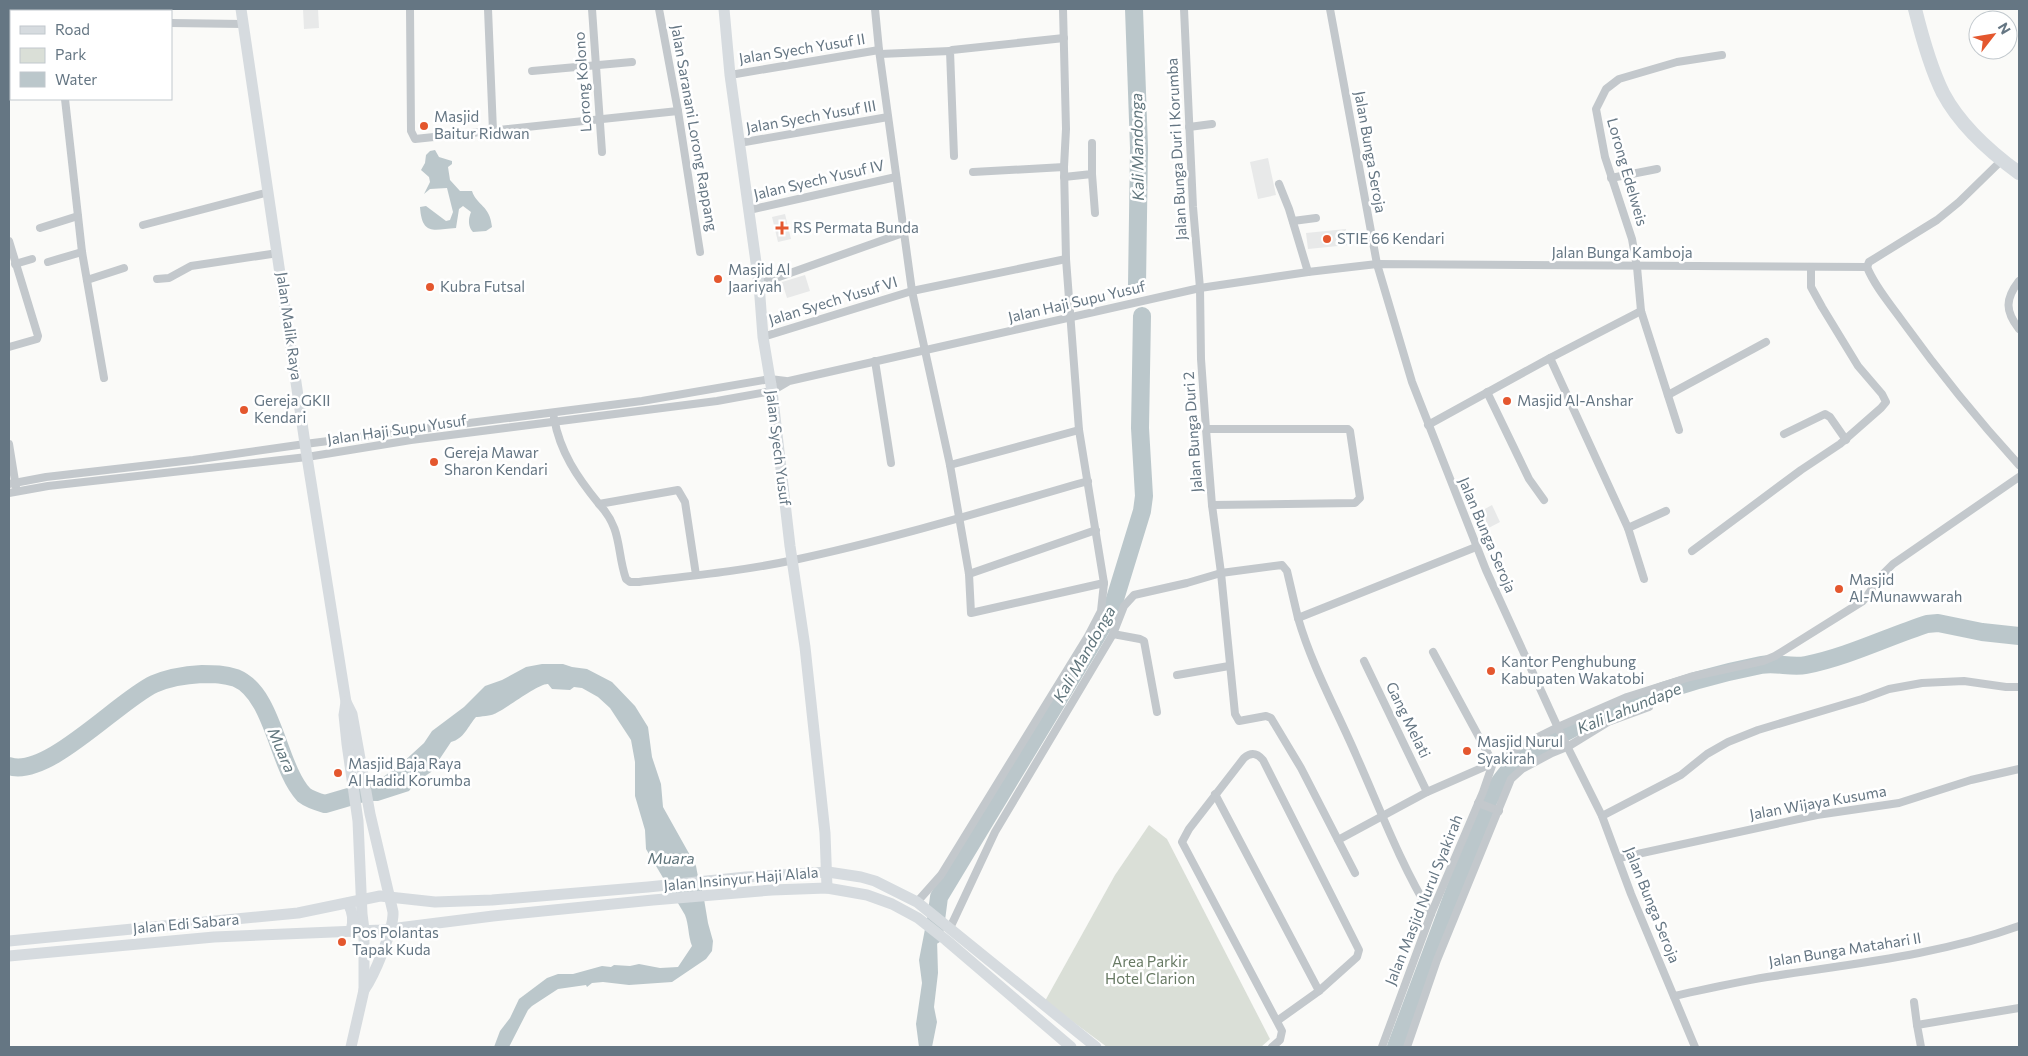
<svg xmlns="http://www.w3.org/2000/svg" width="2028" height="1056" viewBox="0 0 2028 1056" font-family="Commissioner,sans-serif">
	<rect width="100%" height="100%" fill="#fafaf8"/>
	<g fill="#e8e9e9">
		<polygon points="303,9 318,9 319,28 304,29"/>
		<polygon points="1268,158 1276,195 1258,199 1250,162"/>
		<polygon points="785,214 791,239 778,242 772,217"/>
		<polygon points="1346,229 1348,245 1308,249 1306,233"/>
		<polygon points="805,275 810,291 787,298 782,282"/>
		<polygon points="1492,505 1500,522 1481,532 1472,516"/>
	</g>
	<polygon fill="#dadfd7" points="1149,825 1167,839 1270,1039 1261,1047 1107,1047 1045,1001 1115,875"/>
	<g fill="#bbc7cb">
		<path d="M435,150L439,157L452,161V164L448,167L450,180L460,191H472C477,206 490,205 492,227L486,231L473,232C468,227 468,219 471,212L463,206L459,209L456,228C435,229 422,237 420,207L426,206L446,221L450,220L453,212L447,188L430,189L424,194L430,182L429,177L421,170L425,163L426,155L430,151Z"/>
		<path d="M542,664H563L572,667L587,669L612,682L635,706L648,727L652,757L661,784L663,807L696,866L699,882L703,893L708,923L713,941L712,951L706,959L672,982L629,985L603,982L592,983L587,987L586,985L558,989L532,1006L528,1010L509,1047H494L500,1031L510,1018L519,999L547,978L558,974H573L602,966L611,967L614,965L630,966L639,964L660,968L678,967L692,946C688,936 689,925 685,915L646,849L645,830L635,796V762L631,740L610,708L598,697L582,688L574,687L570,690L552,689L548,684C539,683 506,709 494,714C493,715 479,717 476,717C468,726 464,739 451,742L431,772L415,783L409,791L378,801H372L369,787L400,765L424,743L432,731L464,707L485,686L502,680L526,667Z"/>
		<polygon points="925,929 937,939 938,973 934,1007 937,1022 932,1047 919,1047 916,1024 922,983 919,960"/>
	</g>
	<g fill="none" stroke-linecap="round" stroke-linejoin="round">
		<g stroke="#bbc7cb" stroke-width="18">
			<polyline points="1134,9 1139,148 1137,285"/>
			<path d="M9,766C47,779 119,700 154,684C170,677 185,675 202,674C214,674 224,674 236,678C274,694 277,766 304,795C309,799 318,802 325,804L383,787"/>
			<polyline points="934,935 939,897 1111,612 1142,511 1144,496 1140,428 1142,316"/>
			<path d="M1396,1047L1489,799C1497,786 1505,773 1517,763C1579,715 1684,680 1761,665C1776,662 1791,668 1806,665C1847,657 1887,637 1927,624L1938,623L1982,632L2019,636"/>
		</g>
		<g stroke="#c3c8cc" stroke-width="8">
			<polyline points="56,9 56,11"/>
			<polyline points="410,9 411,131 415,139 678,111"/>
			<polyline points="488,9 493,131"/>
			<polyline points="592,9 602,152"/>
			<polyline points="659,9 678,111 700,252"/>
			<polyline points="875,9 879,50 912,291 950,465 969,574 971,613 1104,583"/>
			<polyline points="1184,9 1193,207 1200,288 1201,359 1206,429 1212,505 1221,573 1235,714 1239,721 1266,716 1271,718 1301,768 1338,840 1427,792 1493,763 1524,744 1558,727 1627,697 1690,677 1763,661 1775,656 1863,601 1882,575 1893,564 2019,477"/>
			<polyline points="1330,9 1377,264 1412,382 1486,570 1559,730 1602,816 1631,894 1695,1047"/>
			<polyline points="171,23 243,24"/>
			<polyline points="880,54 950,51"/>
			<polyline points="532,71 632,62"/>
			<polyline points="730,75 879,50"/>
			<polyline points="65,99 82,252 104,378"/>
			<polyline points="1189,127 1212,124"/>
			<polyline points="739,143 888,117"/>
			<polyline points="954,156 950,51 952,50 1064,38"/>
			<polyline points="973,172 1064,167"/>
			<polyline points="1092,174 1095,213"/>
			<polyline points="1064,177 1092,174 1092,143"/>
			<polyline points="1611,178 1657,169"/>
			<polyline points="1279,184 1289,209 1308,272"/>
			<polyline points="749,210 896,177"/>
			<polyline points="1293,221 1316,218"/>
			<polyline points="143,225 269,192"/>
			<polyline points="40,228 78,216"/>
			<polyline points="9,241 38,336 37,339 9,347"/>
			<polyline points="48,262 82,252"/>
			<polyline points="15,264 32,259"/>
			<path d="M1867,267C1875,287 1891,305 1903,322C1939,372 1978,420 2019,465"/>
			<polyline points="1867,267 1869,262 1937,220 1959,202 2002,160"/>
			<polyline points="157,279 169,278 191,266 278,253"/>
			<polyline points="87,280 124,268"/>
			<path d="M2019,281C2005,299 2005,311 2019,329"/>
			<polyline points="759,284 903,233"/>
			<polyline points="1641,311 1550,358 1628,528 1644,579"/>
			<polyline points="763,337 912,291 1066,259"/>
			<polyline points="875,361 891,463"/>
			<polyline points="1487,392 1529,479 1544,500"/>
			<polyline points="1668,395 1766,342"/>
			<path d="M554,418C560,452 577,477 599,504"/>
			<polyline points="1428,425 1550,358"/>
			<polyline points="1206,429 1348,429 1350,431 1360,498 1355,503 1212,505"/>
			<polyline points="1679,430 1641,311 1637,267 1632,239 1605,157 1596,109 1606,89 1619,79 1677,62 1722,55"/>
			<polyline points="1784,434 1825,414 1830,417 1846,440"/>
			<polyline points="9,444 16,487"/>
			<polyline points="950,465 1079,430"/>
			<polyline points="9,484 46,477 193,460 305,444 642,401 770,379 786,381"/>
			<polyline points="9,493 48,486 307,457 411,440 717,401 772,391 789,381 1200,288 1308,272 1377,264 1867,267"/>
			<polyline points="1628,528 1666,511"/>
			<polyline points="1692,551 1801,470 1840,444 1881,408 1886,402 1882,394 1858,366 1822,307 1811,287 1811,267"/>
			<polyline points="969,574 1096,530"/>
			<path d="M696,575L685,502L678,490L599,504C623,530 616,550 626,579L630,582H639C690,576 743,571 794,560C893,539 990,509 1088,481"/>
			<polyline points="1113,634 1140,639 1144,641 1157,712"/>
			<polyline points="1364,661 1427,792"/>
			<polyline points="1177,675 1229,666"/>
			<polyline points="1215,794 1319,991"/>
			<polyline points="1478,803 1499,811"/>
			<polyline points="1602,816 1681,775 1707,754 1728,742 1758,730 1862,699 1889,689 1922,683 1964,681 2006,687 2019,687"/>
			<polyline points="1338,840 1355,873"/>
			<polyline points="1619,858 1817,815 1899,803 1971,780 2019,769"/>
			<polyline points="917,902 941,875 1088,636 1101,611 1104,583 1079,430 1066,259 1064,167 1066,129 1063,9"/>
			<path d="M1431,914C1400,863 1380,809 1356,755C1336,709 1312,666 1298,618L1476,547"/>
			<polyline points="950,928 995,832 1113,634 1124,606 1134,595 1187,583 1221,573 1282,565 1287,571 1298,618"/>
			<path d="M1674,996C1707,989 1740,981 1774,976C1858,963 1938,955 2019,926"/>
			<polyline points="1914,1002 1917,1025"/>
			<path d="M1272,1047L1280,1040L1282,1031L1182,842L1189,829L1244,758C1251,752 1257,753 1263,760L1359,950L1357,957L1319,991L1277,1021"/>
			<polyline points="1382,1047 1431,914 1483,792 1493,763 1433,652"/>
			<polyline points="1407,1047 1437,960 1511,779 1522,769 1552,753 1569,746 1608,722 1649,707"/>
			<polyline points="1921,1047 1917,1025 2019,1008"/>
		</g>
		<g stroke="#d6dbdf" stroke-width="11">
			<path d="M241,9L307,457L346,702L352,714L370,814L393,912C394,929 374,976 364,990"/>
			<polyline points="724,9 730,75 759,284 763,337 772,391 790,546 805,647 825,833 827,888"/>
			<polyline points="346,702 344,715 347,744 358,821 362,914 364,930 364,990 351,1047"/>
			<path d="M348,903C353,913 354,920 351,931"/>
			<polyline points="9,941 298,913 380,896 435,902 492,900 648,887 746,877 828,872 861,877 875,881 917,902 1096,1047"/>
			<polyline points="9,956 214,937 382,930 493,916 653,900 772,890 827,888 867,895 892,904 918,918 946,940 1071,1047"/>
		</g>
		<path stroke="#d6dbdf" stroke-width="14" d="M1915,9C1922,37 1930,67 1943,93C1960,125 1990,152 2019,173"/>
	</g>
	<g fill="#e4572e" stroke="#fff" stroke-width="2">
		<circle cx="424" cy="126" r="5"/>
		<path d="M779.5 220.5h5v5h5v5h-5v5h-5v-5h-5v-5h5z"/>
		<circle cx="1327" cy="239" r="5"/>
		<circle cx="718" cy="279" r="5"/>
		<circle cx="430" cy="287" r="5"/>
		<circle cx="1507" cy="401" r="5"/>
		<circle cx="244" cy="410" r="5"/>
		<circle cx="434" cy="462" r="5"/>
		<circle cx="1839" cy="589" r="5"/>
		<circle cx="1491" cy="671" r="5"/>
		<circle cx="1467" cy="751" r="5"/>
		<circle cx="338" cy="773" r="5"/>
		<circle cx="342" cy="942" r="5"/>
	</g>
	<g text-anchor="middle" stroke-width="5" stroke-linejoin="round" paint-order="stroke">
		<g font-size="15" fill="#657683" stroke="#fff">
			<text transform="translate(802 49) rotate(-9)" y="5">Jalan Syech Yusuf II</text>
			<text transform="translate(583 82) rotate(-94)" y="5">Lorong Kolono</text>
			<text transform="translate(811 117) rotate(-10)" y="5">Jalan Syech Yusuf III</text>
			<text transform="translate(694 128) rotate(80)" y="5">Jalan Saranani Lorong Rappang</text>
			<text transform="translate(1177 149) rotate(-93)" y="5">Jalan Bunga Duri I Korumba</text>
			<text transform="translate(1370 152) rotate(80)" y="5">Jalan Bunga Seroja</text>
			<text transform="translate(1627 172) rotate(74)" y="5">Lorong Edelweis</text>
			<text transform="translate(819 180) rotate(-13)" y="5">Jalan Syech Yusuf IV</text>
			<text x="1622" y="258">Jalan Bunga Kamboja</text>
			<text transform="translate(833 301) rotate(-17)" y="5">Jalan Syech Yusuf VI</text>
			<text transform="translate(1077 302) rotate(-13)" y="5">Jalan Haji Supu Yusuf</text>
			<text transform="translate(289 326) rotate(82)" y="5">Jalan Malik Raya</text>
			<text transform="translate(397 430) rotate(-8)" y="5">Jalan Haji Supu Yusuf</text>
			<text transform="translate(1193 432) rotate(-94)" y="5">Jalan Bunga Duri 2</text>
			<text transform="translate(778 448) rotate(83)" y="5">Jalan Syech Yusuf</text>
			<text transform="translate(1487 535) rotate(67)" y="5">Jalan Bunga Seroja</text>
			<text transform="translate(1408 720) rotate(64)" y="5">Gang Melati</text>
			<text transform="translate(1818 803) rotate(-10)" y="5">Jalan Wijaya Kusuma</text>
			<text transform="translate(741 879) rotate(-5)" y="5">Jalan Insinyur Haji Alala</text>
			<text transform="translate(1424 900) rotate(-68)" y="5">Jalan Masjid Nurul Syakirah</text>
			<text transform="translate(1652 905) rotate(68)" y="5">Jalan Bunga Seroja</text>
			<text transform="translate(186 924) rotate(-5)" y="5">Jalan Edi Sabara</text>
			<text transform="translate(1845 950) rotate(-9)" y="5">Jalan Bunga Matahari II</text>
		</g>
		<g font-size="15" fill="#657683" stroke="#fff" text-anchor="start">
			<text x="434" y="122">Masjid<tspan x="434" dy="17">Baitur Ridwan</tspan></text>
			<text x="793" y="233">RS Permata Bunda</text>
			<text x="1337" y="244">STIE 66 Kendari</text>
			<text x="728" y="275">Masjid Al<tspan x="728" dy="17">Jaariyah</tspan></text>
			<text x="440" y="292">Kubra Futsal</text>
			<text x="254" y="406">Gereja GKII<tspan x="254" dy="17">Kendari</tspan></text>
			<text x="1517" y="406">Masjid Al-Anshar</text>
			<text x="444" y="458">Gereja Mawar<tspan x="444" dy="17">Sharon Kendari</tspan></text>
			<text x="1849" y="585">Masjid<tspan x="1849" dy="17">Al-Munawwarah</tspan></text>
			<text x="1501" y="667">Kantor Penghubung<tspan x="1501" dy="17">Kabupaten Wakatobi</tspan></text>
			<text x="1477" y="747">Masjid Nurul<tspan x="1477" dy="17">Syakirah</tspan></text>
			<text x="348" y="769">Masjid Baja Raya<tspan x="348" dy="17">Al Hadid Korumba</tspan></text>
			<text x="352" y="938">Pos Polantas<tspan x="352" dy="17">Tapak Kuda</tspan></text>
		</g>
		<g font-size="15" fill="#687a64" stroke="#fff">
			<text x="1150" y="967">Area Parkir<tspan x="1150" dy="17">Hotel Clarion</tspan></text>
		</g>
		<g font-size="16" font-style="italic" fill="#60757c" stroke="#fff">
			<text transform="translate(1137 147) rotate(-91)" y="6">Kali Mandonga</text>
			<text transform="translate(1084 654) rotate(-60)" y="6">Kali Mandonga</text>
			<text transform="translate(1629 708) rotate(-22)" y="6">Kali Lahundape</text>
			<text transform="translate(282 750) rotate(67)" y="6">Muara</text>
			<text x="671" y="864">Muara</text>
		</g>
	</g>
	<rect width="2028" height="1056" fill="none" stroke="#657683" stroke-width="20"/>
	<rect x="10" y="10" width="162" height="90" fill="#ffffff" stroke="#c1c8cd"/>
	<rect x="20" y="26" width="25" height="8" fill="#d6dbdf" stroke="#c1c8cd"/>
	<text x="55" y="35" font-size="15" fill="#657683">Road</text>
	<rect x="20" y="48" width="25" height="15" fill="#dadfd7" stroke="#c1c8cd"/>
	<text x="55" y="60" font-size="15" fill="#657683">Park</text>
	<rect x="20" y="72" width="25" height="15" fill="#bbc7cb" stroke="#c1c8cd"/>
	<text x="55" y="85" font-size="15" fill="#657683">Water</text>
	<g transform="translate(1993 35) rotate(59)"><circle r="24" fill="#ffffff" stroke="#c1c8cd"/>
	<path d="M0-4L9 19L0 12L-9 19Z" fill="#e4572e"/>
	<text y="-8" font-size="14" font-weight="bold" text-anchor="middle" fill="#657683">N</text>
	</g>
</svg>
